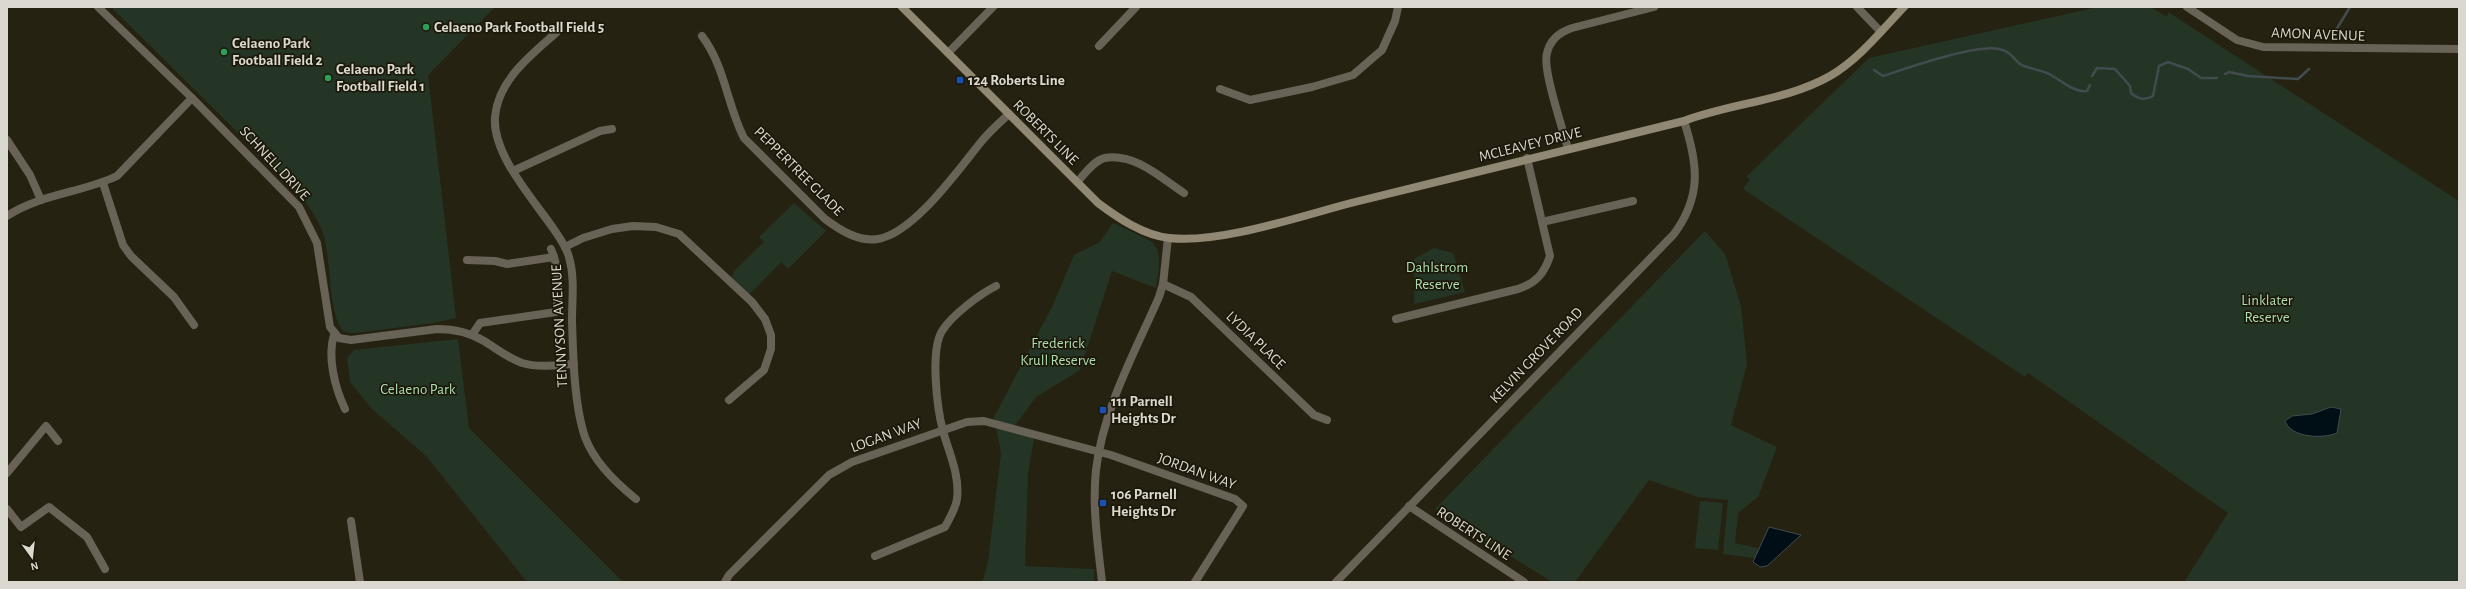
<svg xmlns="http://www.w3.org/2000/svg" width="2466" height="589" viewBox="0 0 2466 589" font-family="'Alegreya Sans',sans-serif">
	<rect width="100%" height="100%" fill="#262212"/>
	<g fill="#243525">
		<path d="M111,7H495L428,75L456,318L434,323L355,333L344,332C327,313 332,260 323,233C317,216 306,203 295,189Z"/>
		<polygon points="2098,7 2151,7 2167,17 2168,12 2459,201 2459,582 2184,582 2228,513 2028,373 2025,377 1743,189 1750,179 1746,177 1869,58"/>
		<polygon points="794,203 826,231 788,269 781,262 747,297 730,281 734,271 764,242 759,237"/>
		<path d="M1113,223L1151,241C1164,252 1158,273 1156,288L1112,271L1080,370L1036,397L1013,428L1035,434L1028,473L1025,566L1094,569V582H980L983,580L988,562L1001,453L994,417L1053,305L1074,255L1100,242Z"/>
		<polygon points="1705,231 1725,254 1741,306 1747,364 1731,425 1777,447 1758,497 1738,513 1735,543 1761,549 1754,558 1723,554 1728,500 1698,497 1649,480 1575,582 1552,582 1435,509"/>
		<polygon points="1434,248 1453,253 1465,292 1414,304 1414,259"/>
		<polygon points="458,339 469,428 623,582 527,582 426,456 372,409 350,382 347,358 354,350"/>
		<polygon points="1700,501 1723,503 1718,550 1695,548"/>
	</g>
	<g fill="#000e16" stroke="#424b4e">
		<path d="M2331,407L2341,409L2337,433C2323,439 2291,438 2285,421L2292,416L2312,414Z"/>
		<polygon points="1769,527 1801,535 1767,566 1760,567 1753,562"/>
	</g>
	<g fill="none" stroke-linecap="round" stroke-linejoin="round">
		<g stroke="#424b4e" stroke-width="2.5">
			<polyline points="2333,35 2350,7"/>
			<path d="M1874,70L1883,76C1908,68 1975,44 1999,49C2010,51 2013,58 2020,64C2025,68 2042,70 2049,74C2061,80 2074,93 2087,91L2090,85"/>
			<polyline points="2225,74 2229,72 2248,76 2298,79 2309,69"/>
			<path d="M2092,76L2097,68L2115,69L2130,86L2131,93C2138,99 2144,101 2153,96L2159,66L2168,62L2188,69L2201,78H2217"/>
		</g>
		<g stroke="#686356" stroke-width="8">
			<path d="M98,7L192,98L299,207L317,243L330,327L339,338L351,340L437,329C454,329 469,332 484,341C497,349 508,358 522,363C539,368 557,365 574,364"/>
			<polyline points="1857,7 1880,31"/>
			<polyline points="2187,7 2237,40 2263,47 2459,49"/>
			<path d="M557,32C531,55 498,80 495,117C492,154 533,199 553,228C559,237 566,246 569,257C575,278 572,299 572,320C573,354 574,405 585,437C594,462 616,483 636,499"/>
			<path d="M702,36C725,66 727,105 744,138L825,219C840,230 858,242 878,239C914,233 958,170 981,142C989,132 999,123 1009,114"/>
			<polyline points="1099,46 1136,7"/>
			<polyline points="948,53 993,7"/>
			<polyline points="1220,89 1250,100 1312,87 1353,75 1382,50 1395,21 1398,7"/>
			<polyline points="7,140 30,175 41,200"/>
			<path d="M1568,149C1563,129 1542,69 1547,53C1550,40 1560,32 1572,28L1654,7"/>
			<polyline points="513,171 600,131 612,129"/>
			<path d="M1077,182C1084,175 1094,160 1105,158C1135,153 1161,178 1184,193"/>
			<polyline points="103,183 123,245 131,256 174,297 194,325"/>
			<path d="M7,216C40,194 81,193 117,176L192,98"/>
			<polyline points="1542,222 1633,201"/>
			<polyline points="565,247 583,238 612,229 633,226 656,227 679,234 752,302 765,319 771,335 771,349 764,370 729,400"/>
			<polyline points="467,260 495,261 507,264 554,257"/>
			<polyline points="1163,284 1191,297 1314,415 1327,420"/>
			<path d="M1396,319L1518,289C1536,283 1544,274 1550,256L1527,158"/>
			<path d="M334,335C327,357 335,388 345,409"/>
			<path d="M472,335L480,323L556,312C560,292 559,267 551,249"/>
			<polyline points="7,473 46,426 58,441"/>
			<polyline points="7,509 21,527 49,507 87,537 105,569"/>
			<polyline points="351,521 360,582"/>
			<path d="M875,556L945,527C949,519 956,508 957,499C960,475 949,453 943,431C937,408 930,351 942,331C952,315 980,294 996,286"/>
			<polyline points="725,582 729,575 829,475 852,462 967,422 984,421 1111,455 1235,499 1243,506 1195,582"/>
			<path d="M1102,582C1098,546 1092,507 1096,470C1103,409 1135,352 1159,297L1163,284L1168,238"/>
		</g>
		<g stroke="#686356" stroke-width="8">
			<polyline points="1409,506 1524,582"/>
			<path d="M1336,582L1674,234C1702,196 1698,164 1684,121"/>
		</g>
		<path stroke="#918873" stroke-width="8" d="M902,7L1098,203C1118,218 1143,235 1169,238C1220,244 1301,216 1351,203C1462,175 1573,149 1684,121C1731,103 1786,101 1830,76C1859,59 1881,31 1904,7"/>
	</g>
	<g fill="#2e9e5b" stroke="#1c1809" stroke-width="1.5">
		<circle cx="426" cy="27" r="4"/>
		<circle cx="224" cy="52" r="4"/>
		<circle cx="328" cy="78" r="4"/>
	</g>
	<g fill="#1a4fb4" stroke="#1c1809" stroke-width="1.5">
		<rect x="956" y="76" width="8" height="8" rx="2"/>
		<rect x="1099" y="406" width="8" height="8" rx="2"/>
		<rect x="1099" y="499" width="8" height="8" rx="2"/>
	</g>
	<g text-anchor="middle" stroke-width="3.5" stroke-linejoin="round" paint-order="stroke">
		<g font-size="15" font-weight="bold" fill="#dbd9cf" stroke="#1c1809" text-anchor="start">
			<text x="434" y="32">Celaeno Park Football Field 5</text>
			<text x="232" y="48">Celaeno Park<tspan x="232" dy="17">Football Field 2</tspan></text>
			<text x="336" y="74">Celaeno Park<tspan x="336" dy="17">Football Field 1</tspan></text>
			<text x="968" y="85">124 Roberts Line</text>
			<text x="1111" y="406">111 Parnell<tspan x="1111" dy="17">Heights Dr</tspan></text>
			<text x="1111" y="499">106 Parnell<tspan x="1111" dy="17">Heights Dr</tspan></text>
		</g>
		<g font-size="15" fill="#dbd9cf" stroke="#1c1809">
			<text transform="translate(2318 34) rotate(2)" y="5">AMON AVENUE</text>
			<text transform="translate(1046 132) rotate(45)" y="5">ROBERTS LINE</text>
			<text transform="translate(1530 144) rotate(-14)" y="5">MCLEAVEY DRIVE</text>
			<text transform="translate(275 163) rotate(47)" y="5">SCHNELL DRIVE</text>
			<text transform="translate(799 171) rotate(45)" y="5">PEPPERTREE GLADE</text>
			<text transform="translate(559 326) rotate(-93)" y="5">TENNYSON AVENUE</text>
			<text transform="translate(1256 340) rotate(44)" y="5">LYDIA PLACE</text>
			<text transform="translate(1536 355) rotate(-46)" y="5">KELVIN GROVE ROAD</text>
			<text transform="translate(886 435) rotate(-20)" y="5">LOGAN WAY</text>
			<text transform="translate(1197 471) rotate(20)" y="5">JORDAN WAY</text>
			<text transform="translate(1474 533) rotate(33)" y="5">ROBERTS LINE</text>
		</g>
		<g font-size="15" fill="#aeddb2" stroke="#1c1809">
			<text x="1437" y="272">Dahlstrom<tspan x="1437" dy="17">Reserve</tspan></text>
			<text x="2267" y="305">Linklater<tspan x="2267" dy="17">Reserve</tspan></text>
			<text x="1058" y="348">Frederick<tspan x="1058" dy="17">Krull Reserve</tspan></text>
			<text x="418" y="394">Celaeno Park</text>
		</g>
	</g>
	<rect width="2466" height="589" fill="none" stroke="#dbd9cf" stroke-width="16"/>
	<g transform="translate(32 557) rotate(165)" stroke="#1c1809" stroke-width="3" paint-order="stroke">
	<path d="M0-3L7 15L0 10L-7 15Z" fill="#dbd9cf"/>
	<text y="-6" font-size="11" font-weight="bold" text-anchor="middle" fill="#dbd9cf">N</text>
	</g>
</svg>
